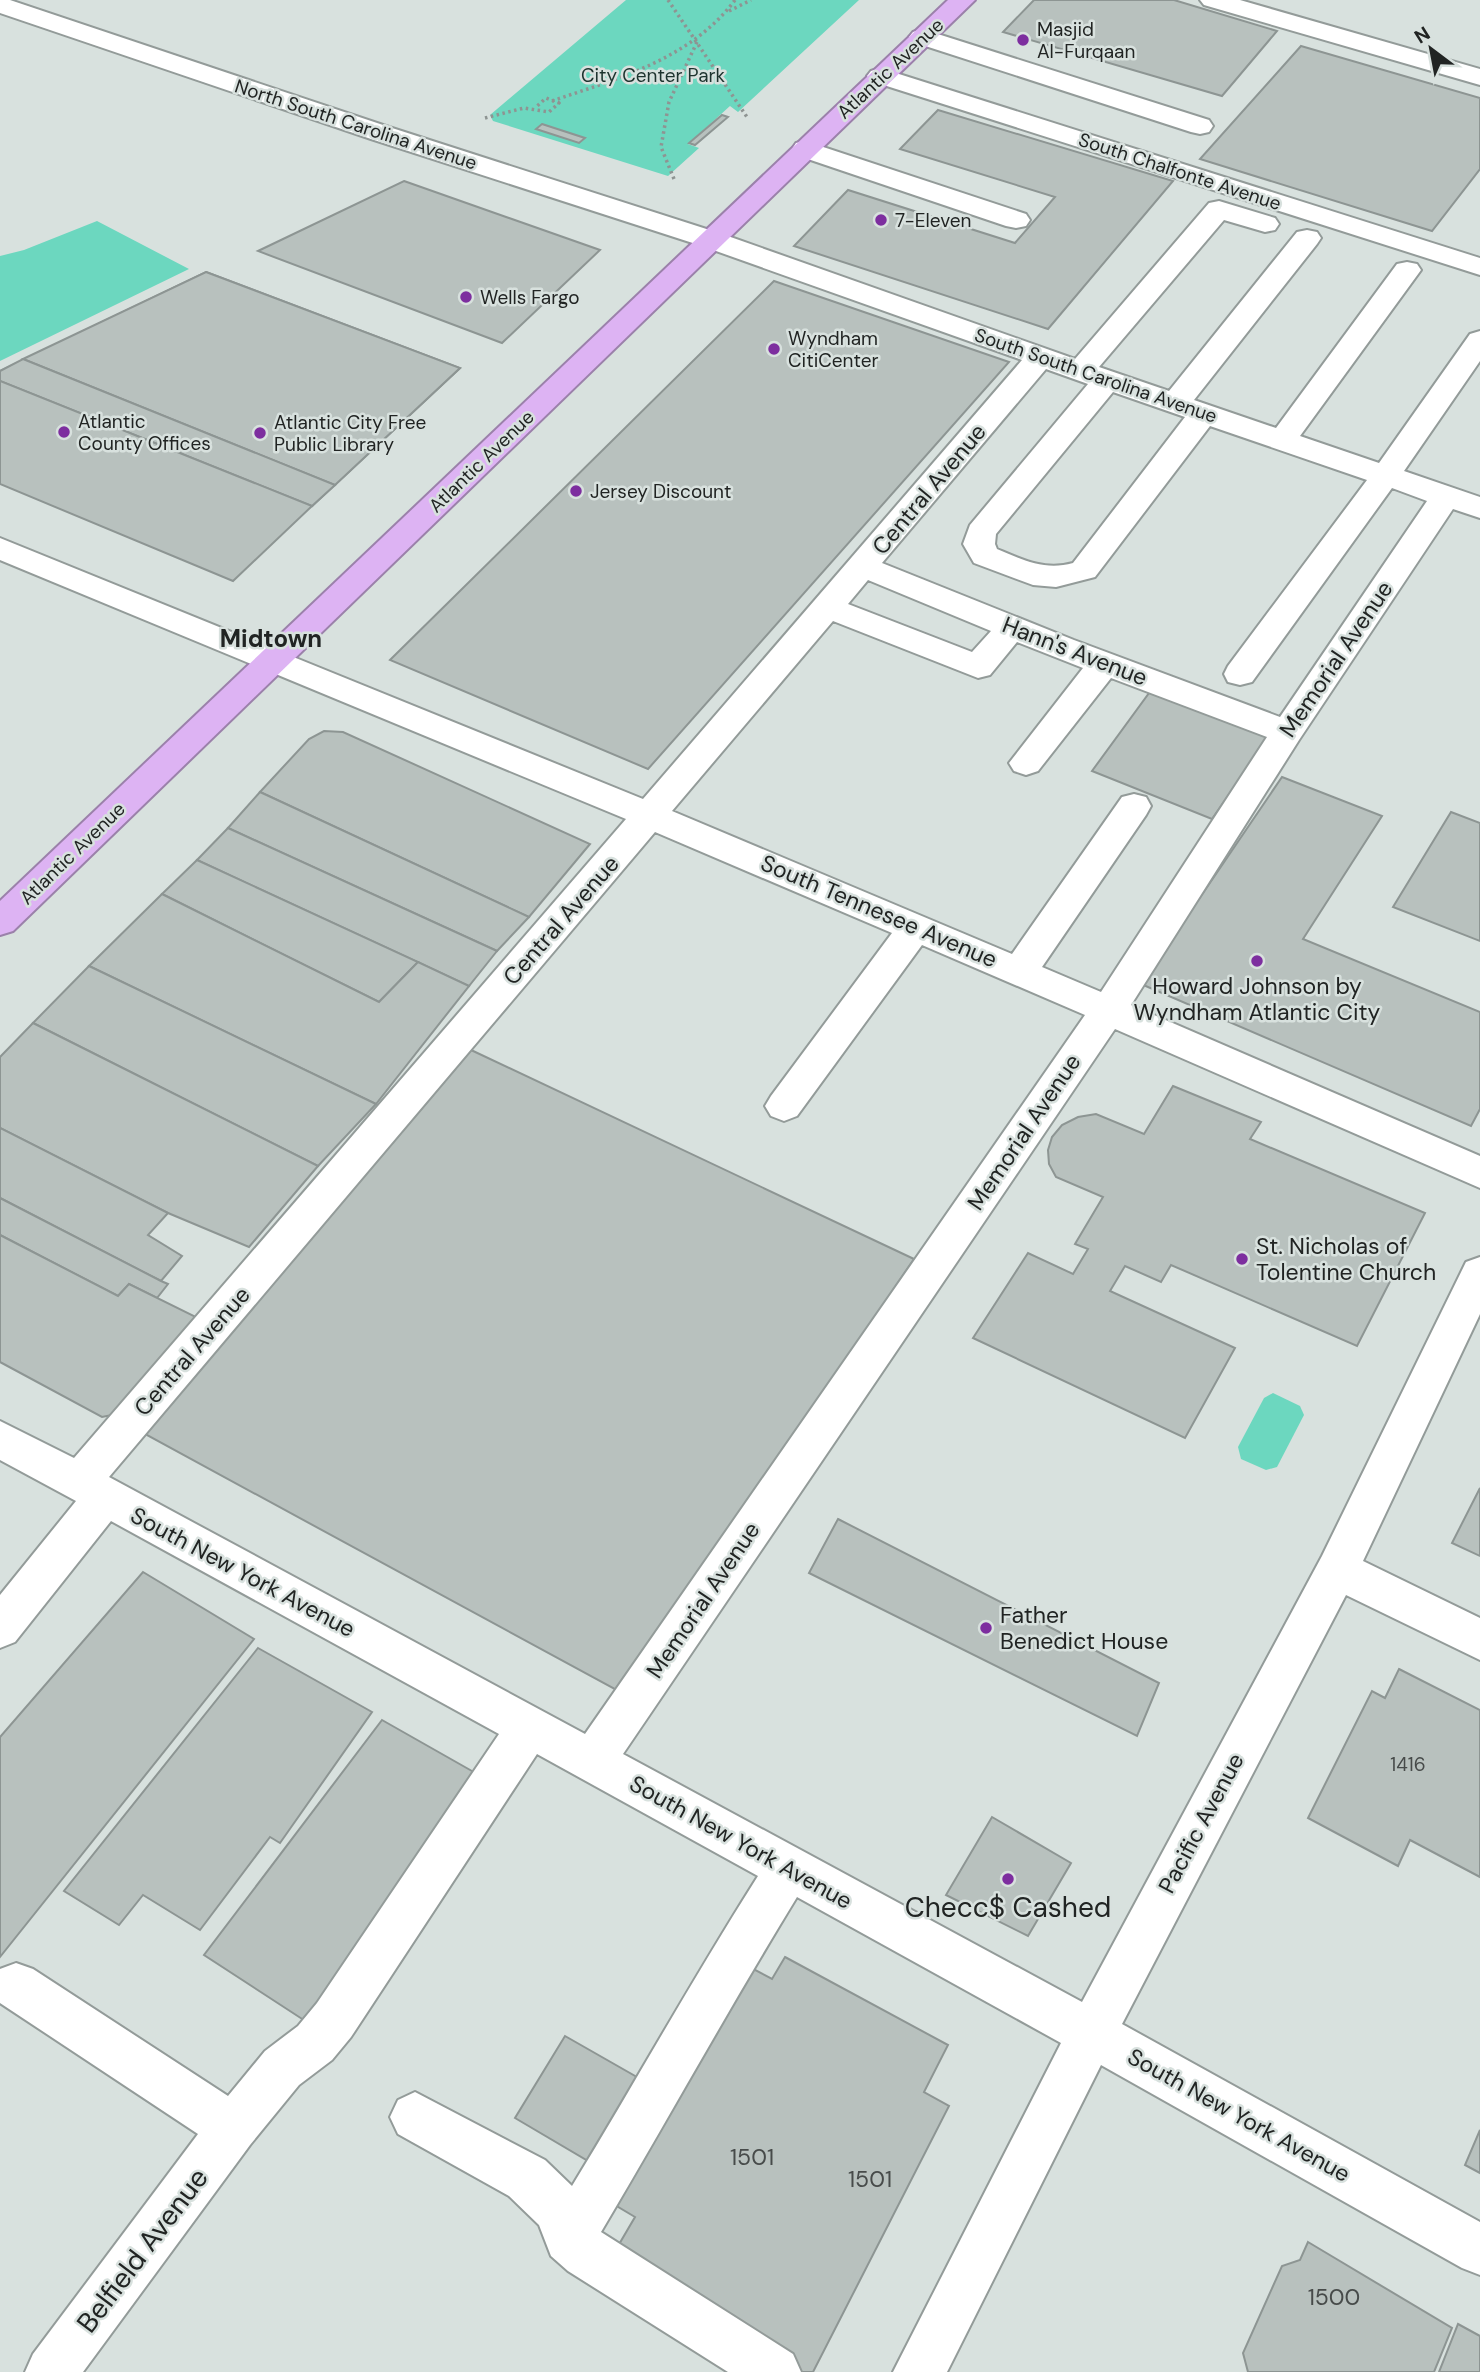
<svg xmlns="http://www.w3.org/2000/svg" width="1480" height="2372" viewBox="0 0 1480 2372" font-family="'DM Sans',sans-serif">
	<rect width="100%" height="100%" fill="#d8e1de"/>
	<g fill="#6cd7bf">
		<polygon points="626,0 859,0 738,112 730,106 688,144 699,148 668,176 493,121 490,115"/>
		<polygon points="97,221 189,269 0,361 0,256 24,250"/>
		<polygon points="1273,1393 1300,1406 1304,1415 1277,1467 1266,1470 1241,1459 1238,1447 1264,1398"/>
	</g>
	<g fill="#b8c1be" stroke="#8d9593" stroke-width="2">
		<polygon points="1034,0 1174,0 1277,31 1222,96 1003,32"/>
		<polygon points="1301,46 1480,98 1480,169 1432,231 1200,159"/>
		<polygon points="938,110 1173,181 1048,329 794,246 848,190 1015,243 1055,197 900,149"/>
		<polygon points="722,115 728,117 695,145 689,143"/>
		<polygon points="542,124 585,138 579,143 536,129"/>
		<polygon points="404,181 600,250 502,343 258,251"/>
		<polygon points="206,272 460,368 312,506 0,381 0,371"/>
		<polygon points="206,272 460,368 335,485 23,359"/>
		<polygon points="774,281 1009,362 648,769 390,660"/>
		<polygon points="23,359 335,485 312,506 0,381 0,371"/>
		<polygon points="0,381 312,506 233,581 0,484"/>
		<polygon points="1152,689 1271,734 1212,819 1092,771"/>
		<polygon points="324,731 343,732 590,844 529,917 260,792 309,739"/>
		<polygon points="1282,777 1382,816 1303,939 1480,1012 1480,1109 1471,1126 1141,984"/>
		<polygon points="260,792 529,917 497,951 228,828"/>
		<polygon points="1451,812 1480,823 1480,941 1393,907"/>
		<polygon points="228,828 497,951 469,986 197,860"/>
		<polygon points="197,860 418,962 379,1002 162,894"/>
		<polygon points="162,894 379,1002 418,962 469,986 376,1104 89,966"/>
		<polygon points="89,966 376,1104 318,1166 33,1023"/>
		<polygon points="33,1023 318,1166 249,1247 168,1213 0,1128 0,1057"/>
		<polygon points="471,1050 914,1259 622,1693 145,1434"/>
		<polygon points="1173,1086 1261,1122 1250,1139 1425,1213 1357,1346 1171,1265 1161,1282 1125,1266 1110,1291 1235,1348 1185,1438 973,1338 1028,1253 1073,1274 1088,1249 1075,1244 1103,1197 1056,1177 1049,1164 1048,1150 1052,1137 1062,1125 1078,1117 1096,1114 1144,1134"/>
		<polygon points="0,1128 168,1213 148,1235 182,1256 161,1281 0,1198"/>
		<polygon points="0,1198 161,1281 168,1284 157,1298 129,1284 118,1296 0,1235"/>
		<polygon points="0,1235 118,1296 129,1284 200,1319 127,1412 102,1417 0,1362"/>
		<polygon points="1480,1488 1480,1556 1452,1543"/>
		<polygon points="838,1519 1159,1683 1137,1736 809,1573"/>
		<polygon points="143,1572 254,1639 0,1957 0,1737"/>
		<polygon points="258,1648 372,1712 280,1843 270,1837 200,1930 143,1895 119,1925 64,1891"/>
		<polygon points="1399,1669 1480,1710 1480,1877 1410,1840 1398,1866 1308,1818 1372,1691 1385,1698"/>
		<polygon points="382,1720 486,1779 316,2028 204,1955"/>
		<polygon points="992,1817 1071,1863 1028,1936 946,1895"/>
		<polygon points="785,1957 948,2045 924,2092 949,2106 813,2372 801,2372 611,2258 635,2217 610,2202 598,2167 515,2118 565,2036 651,2085 744,1964 772,1979"/>
		<polygon points="1480,2130 1480,2173 1465,2165"/>
		<polygon points="1308,2242 1452,2328 1434,2372 1248,2372 1243,2353 1282,2266 1300,2260"/>
		<polygon points="1458,2324 1480,2336 1480,2372 1439,2372"/>
	</g>
	<g fill="none" stroke-linecap="round" stroke-linejoin="round">
		<g stroke="#939b99" stroke-width="4">
			<g id="minor">
				<path d="M0,0H10L389,127L722,234L1075,359L1209,203L1219,201L1275,218L1279,224L1275,230L1265,232L1224,220L1099,367L1169,391L1297,232L1307,230L1317,232L1321,238L1317,244L1194,400L1276,428L1397,264L1407,262L1417,264L1421,270L1300,436L1379,463L1470,334L1480,331V361L1404,471L1480,497V518L1453,509L1299,740L1131,1005L1480,1156V1188L1115,1029L623,1754L1082,2002L1322,1556L1466,1262L1480,1257V1314L1363,1561L1480,1618V1660L1346,1595L1122,2024L1480,2222V2275L1462,2268L1101,2065L947,2372H893L1061,2043L797,1897C729,2008 667,2121 601,2232L793,2354L801,2372H728L568,2271L551,2256L539,2225L509,2196L398,2134L390,2117L398,2100L415,2092L545,2160L572,2186C635,2083 693,1978 758,1876L537,1754L351,2037L332,2060L299,2085L250,2145L83,2372H25L33,2354L198,2134L0,2003V1969L16,1963L33,1969L228,2096L265,2051L298,2026L317,2003L499,1734L111,1521L15,1642L0,1648V1595L76,1501L0,1460V1421L74,1458L626,819L0,560V538L643,799L1022,360L702,246L371,139L0,13ZM1046,369L1088,384L970,525L963,544L974,563L1033,585L1056,587L1095,577L1210,426L1367,480L1228,666L1224,674L1228,682L1240,685L1252,682L1392,488L1427,501L1280,717L1074,640L882,563ZM1113,392L1185,417L1073,563C1045,571 1023,560 997,549L995,544L996,534ZM868,580L991,631L972,652L848,604ZM833,621L978,678L990,675L1017,642L1083,668L1009,763L1014,771L1026,775L1038,771L1111,678L1267,737L1101,992L1042,967L1146,815L1151,806L1146,797L1134,794L1122,797L1012,954L672,811ZM655,832L892,933L771,1096L765,1106L771,1116L784,1121L797,1116L922,945L1085,1015L585,1734L109,1477Z"/>
				<polygon points="1200,0 1240,0 1480,69 1480,85 1204,5"/>
				<polygon points="922,29 1209,120 1213,126 1209,132 1200,134 1191,132 913,42 909,37 913,32"/>
				<polygon points="880,68 1480,258 1480,275 871,81 867,76 871,71"/>
				<polygon points="805,141 1026,214 1030,220 1026,226 1016,228 1006,226 796,155 792,149 796,143"/>
			</g>
		</g>
		<g stroke="#9b81aa" stroke-width="4">
			<polygon id="highway" points="948,0 975,0 13,931 0,935 0,901"/>
		</g>
		<g stroke="#8e9492" stroke-width="3.5" stroke-dasharray="2.5 3.5" stroke-linecap="butt">
			<polyline points="668,0 747,117"/>
			<polyline points="729,11 751,0"/>
			<path d="M552,101C619,78 691,59 735,0"/>
			<polyline points="485,118 524,108 549,112 559,103 546,98 535,108"/>
			<polyline points="674,179 661,147 669,102 697,42"/>
		</g>
		<use href="#minor" fill="#fff" fill-rule="evenodd"/>
		<use href="#highway" fill="#ddb3f3" fill-rule="evenodd"/>
	</g>
	<g fill="#7d2e9f" stroke="#d8e1de" stroke-width="2.5">
		<circle cx="1023" cy="40" r="7"/>
		<circle cx="881" cy="220" r="7"/>
		<circle cx="466" cy="297" r="7"/>
		<circle cx="774" cy="349" r="7"/>
		<circle cx="64" cy="432" r="7"/>
		<circle cx="260" cy="433" r="7"/>
		<circle cx="576" cy="491" r="7"/>
		<circle cx="1257" cy="961" r="7"/>
		<circle cx="1242" cy="1259" r="7"/>
		<circle cx="986" cy="1628" r="7"/>
		<circle cx="1008" cy="1879" r="7"/>
	</g>
	<g text-anchor="middle" stroke-width="5" stroke-linejoin="round" paint-order="stroke">
		<g font-size="19" fill="#212423" stroke="#d8e1de" text-anchor="start">
			<text x="1037" y="36">Masjid<tspan x="1037" dy="22">Al-Furqaan</tspan></text>
			<text x="895" y="227">7-Eleven</text>
			<text x="480" y="304">Wells Fargo</text>
			<text x="788" y="345">Wyndham<tspan x="788" dy="22">CitiCenter</tspan></text>
			<text x="78" y="428">Atlantic<tspan x="78" dy="22">County Offices</tspan></text>
			<text x="274" y="429">Atlantic City Free<tspan x="274" dy="22">Public Library</tspan></text>
			<text x="590" y="498">Jersey Discount</text>
		</g>
		<g font-size="19" fill="#212423" stroke="#d8e1de">
			<text transform="translate(890 68) rotate(-43)" y="7">Atlantic Avenue</text>
			<text transform="translate(356 124) rotate(18)" y="7">North South Carolina Avenue</text>
			<text transform="translate(1180 171) rotate(18)" y="7">South Chalfonte Avenue</text>
			<text transform="translate(1096 375) rotate(19)" y="7">South South Carolina Avenue</text>
			<text transform="translate(481 461) rotate(-44)" y="7">Atlantic Avenue</text>
			<text transform="translate(72 853) rotate(-44)" y="7">Atlantic Avenue</text>
		</g>
		<g font-size="19" fill="#1d332e" stroke="#d8e1de">
			<text x="653" y="82">City Center Park</text>
		</g>
		<g font-size="19" fill="#474b4a">
			<text x="1408" y="1771">1416</text>
		</g>
		<g font-size="23" fill="#212423" stroke="#d8e1de">
			<text transform="translate(929 489) rotate(-50)" y="8">Central Avenue</text>
			<text transform="translate(1075 651) rotate(21)" y="8">Hann's Avenue</text>
			<text transform="translate(1336 659) rotate(-56)" y="8">Memorial Avenue</text>
			<text transform="translate(879 911) rotate(23)" y="8">South Tennesee Avenue</text>
			<text transform="translate(561 920) rotate(-49)" y="8">Central Avenue</text>
			<text transform="translate(1024 1132) rotate(-56)" y="8">Memorial Avenue</text>
			<text transform="translate(192 1351) rotate(-49)" y="8">Central Avenue</text>
			<text transform="translate(243 1572) rotate(28)" y="8">South New York Avenue</text>
			<text transform="translate(703 1600) rotate(-56)" y="8">Memorial Avenue</text>
			<text transform="translate(1201 1823) rotate(-62)" y="8">Pacific Avenue</text>
			<text transform="translate(741 1842) rotate(29)" y="8">South New York Avenue</text>
			<text transform="translate(1239 2115) rotate(29)" y="8">South New York Avenue</text>
		</g>
		<g font-size="23" fill="#212423" stroke="#d8e1de" text-anchor="start">
			<text x="1257" y="994" text-anchor="middle">Howard Johnson by<tspan x="1257" dy="26">Wyndham Atlantic City</tspan></text>
			<text x="1256" y="1254">St. Nicholas of<tspan x="1256" dy="26">Tolentine Church</tspan></text>
			<text x="1000" y="1623">Father<tspan x="1000" dy="26">Benedict House</tspan></text>
		</g>
		<g font-size="23" fill="#474b4a">
			<text x="752" y="2165">1501</text>
			<text x="870" y="2187">1501</text>
			<text x="1334" y="2305">1500</text>
		</g>
		<g font-size="24" font-weight="bold" fill="#212423" stroke="#d8e1de">
			<text x="271" y="647">Midtown</text>
		</g>
		<g font-size="28" fill="#212423" stroke="#d8e1de">
			<text x="1008" y="1917">Checc$ Cashed</text>
		</g>
		<g font-size="28" fill="#212423" stroke="#d8e1de">
			<text transform="translate(142 2250) rotate(-53)" y="10">Belfield Avenue</text>
		</g>
	</g>
	<g transform="translate(1431 49) rotate(328)" stroke="#d8e1de" stroke-width="5" paint-order="stroke">
	<path d="M0-5L12 26L0 18L-12 26Z" fill="#212423"/>
	<text y="-10" font-size="19" font-weight="bold" text-anchor="middle" fill="#212423">N</text>
	</g>
</svg>
